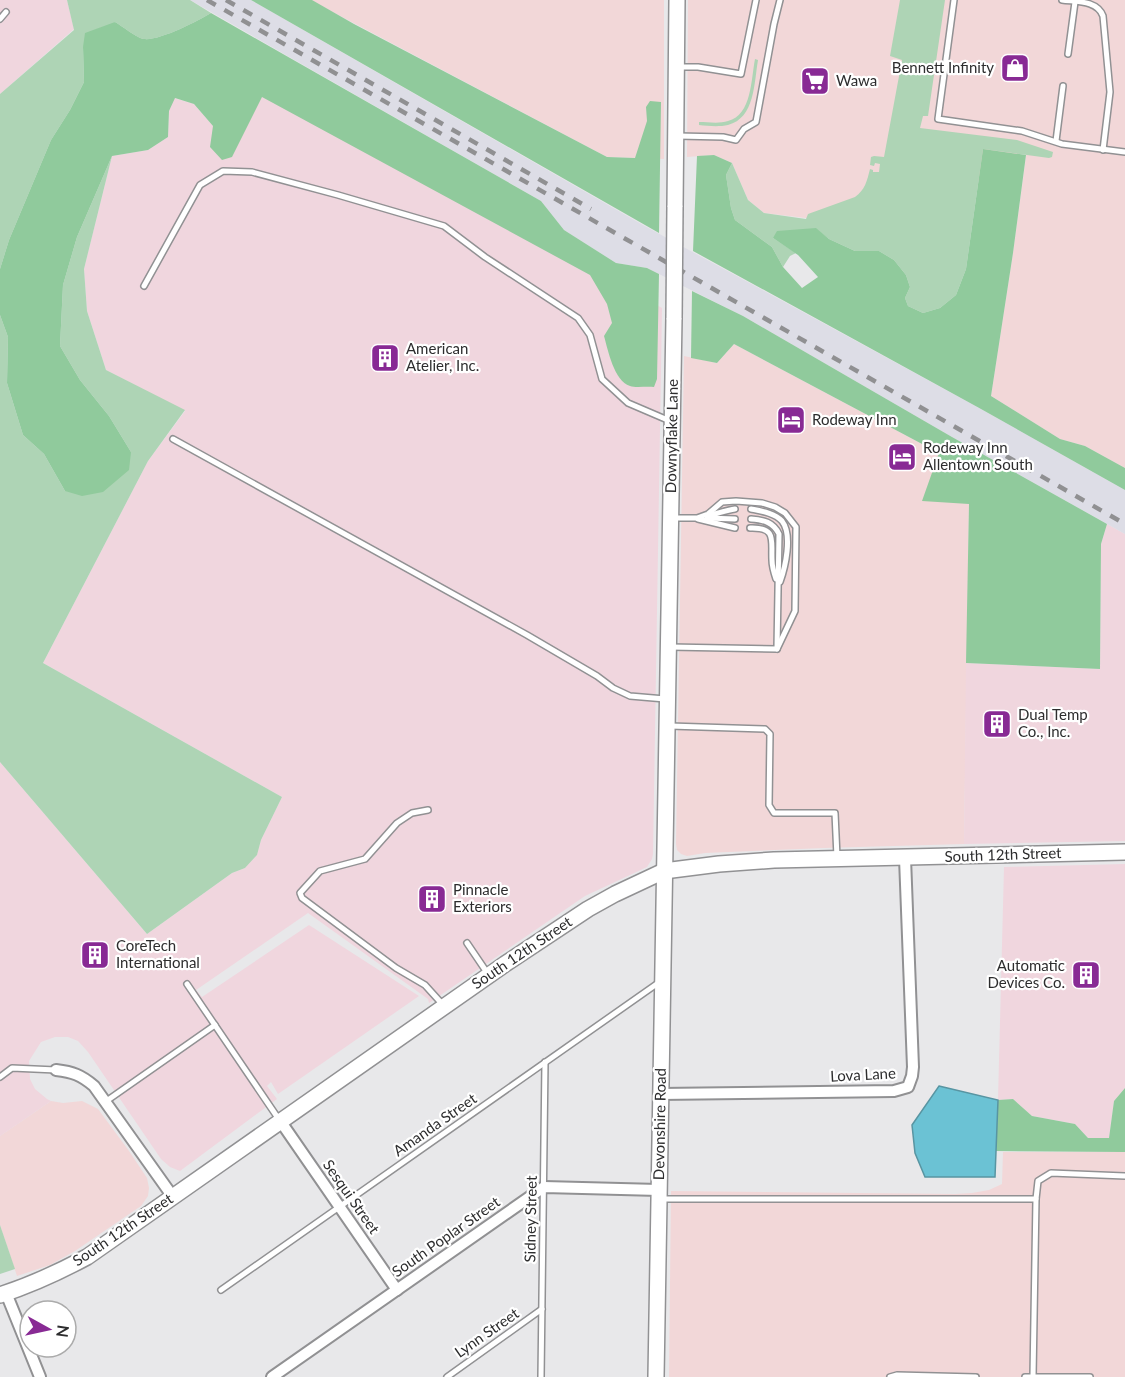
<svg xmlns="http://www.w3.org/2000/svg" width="1125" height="1377" viewBox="0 0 1125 1377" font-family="Lato,sans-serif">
	<rect width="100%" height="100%" fill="#e8e8ea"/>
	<g fill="#f2d7d8">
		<polygon points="310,0 664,0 664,159 607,157"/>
		<polygon points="688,0 1125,0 1125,468 1085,446 1060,439 991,396 1013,253 1027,149 893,236 806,218 764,213 748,200 732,163 714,155 687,157"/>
		<polygon points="734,344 939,453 969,504 964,844 824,848 705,853 687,856 681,854 677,850 676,844 684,356 717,363"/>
		<polygon points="51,1101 63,1103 82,1101 98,1109 129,1151 147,1178 149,1188 148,1196 141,1206 75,1251 50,1265 17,1276 0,1225 0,1136"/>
		<polygon points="1003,1152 1125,1152 1125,1377 669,1377 671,1191 955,1194 972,1193 989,1190 1002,1184"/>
	</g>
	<g fill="#f0d6de">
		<polygon points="0,0 67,0 74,29 0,94"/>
		<polygon points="258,76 662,308 653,854 652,859 647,867 585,896 429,1003 428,999 308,913 196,990 202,997 309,925 419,996 278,1094 271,1082 267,1086 277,1099 180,1171 170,1167 161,1159 88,1052 78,1041 68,1037 55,1037 41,1042 29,1061 30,1079 35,1089 47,1099 51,1101 0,1136 0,762 147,934 232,873 245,868 257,855 261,840 282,797 43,663 148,461 185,411 106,370 87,311 84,269 112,156 148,150 168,137 169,111 174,98 194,104 213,126"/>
		<polygon points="1107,524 1125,534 1125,841 964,844 966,663 1100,669 1101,544"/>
		<polygon points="1125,864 1125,1088 1114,1101 1109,1138 1088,1138 1075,1124 1032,1116 1013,1099 998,1100 1004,867"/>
	</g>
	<polygon fill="#dddde6" points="190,0 251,0 643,225 981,409 1125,490 1125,534 952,437 743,316 647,268 616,263 564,230 541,201"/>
	<g fill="#aed4b5">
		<path d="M67,0H190L211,13C198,21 159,41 144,39C137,38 122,26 115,22L83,47L84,82L70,110L51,140L9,240L0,269V94L74,30Z"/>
		<path d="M900,0H945L928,116H923L920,128L1017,140L1053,152L1052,157L1049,158L983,149L966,269L956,295L940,308L923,313L908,306L905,298L910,287L906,275L894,260L879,251H855L829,239L816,229L773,238L796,253L790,256L783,267L772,247L735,220L731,208L726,175L732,163L748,200L764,213L806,219L808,214L855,197C865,190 867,181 870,169L873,170V172H879L880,164L875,163L874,166L870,165L871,157L874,156L884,157L902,60L890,56Z"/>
		<path d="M755,59L758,60C754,83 755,118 728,125C719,127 708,126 699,125V122C708,122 719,124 728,121C752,115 751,79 755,59Z"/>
		<polygon points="112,156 84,269 87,311 106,370 185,410 148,461 43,663 282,797 261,840 257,855 245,868 232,873 147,934 0,762 0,315 8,337 7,383 23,435 44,454 65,491 131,452 109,416 80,380 60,346 63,285 77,237"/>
		<polygon points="0,1225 15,1269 0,1274"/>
	</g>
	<g fill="#90ca9c">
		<polygon points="251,0 312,0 354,24 607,157 635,158 647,121 646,107 650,101 661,102 659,233"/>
		<path d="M211,13L541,201L564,230L616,263L647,268L659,274L657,379L654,387C646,386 636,388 630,386C614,381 608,350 604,336L612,323L607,304L590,275L262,97L232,157L222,160L210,147L213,126L194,104L175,98L169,111L168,137L148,150L112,156L77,237L63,285L60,346L80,380L109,416L131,452L129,470L103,492L82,496L65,491L44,454L23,435L7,383L8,337L0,315V269L9,240L51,140L70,110L84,82L83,47L85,33L115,22C122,26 137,38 144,39C159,41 198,21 211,13Z"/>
		<polygon points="983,149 1026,155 1013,253 991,396 1060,439 1085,446 1125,468 1125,490 981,409 693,251 697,156 714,155 732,163 726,175 731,208 735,220 772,247 783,267 802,288 818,277 798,255 773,238 777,231 816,228 829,239 855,251 879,251 894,260 906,275 910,287 905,298 908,306 923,313 940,308 956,295 966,269"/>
		<polygon points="692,291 743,316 952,437 1107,524 1101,544 1100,669 966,663 969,504 922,501 939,453 734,344 717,363 691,358"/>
		<polygon points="1125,1088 1125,1152 996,1151 998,1100 1013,1099 1032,1116 1075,1124 1088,1138 1109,1138 1114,1101"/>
	</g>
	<polygon fill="#6bc2d4" stroke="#5895a2" stroke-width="1.5" points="939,1086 998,1100 995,1177 925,1177 915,1153 912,1125"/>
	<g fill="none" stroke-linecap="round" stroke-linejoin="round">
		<g stroke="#919193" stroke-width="8">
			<g id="lane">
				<polyline points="954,0 938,119 1022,131 1062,144 1125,152"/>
				<path d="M1062,0C1076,2 1097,0 1103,16L1110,92L1103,150"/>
				<polyline points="0,19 6,12"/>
				<polyline points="1068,54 1075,2"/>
				<polyline points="678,67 698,67 741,74 756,0"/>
				<polyline points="678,136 723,137 736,140 744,129 756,122 774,24 780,0"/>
				<polyline points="1056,141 1063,86"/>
				<polyline points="144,286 200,185 223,171 252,172 338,195 444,226 485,257 578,318 590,335 602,379 628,403 670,421"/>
				<polyline points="173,439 527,635 597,676 613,688 630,696 665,699"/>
				<path d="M751,509C761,511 775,513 782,521C793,535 785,568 780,582"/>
				<path d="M707,516C717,514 726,510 735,509"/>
				<polyline points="671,518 697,518 708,514 722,502 736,501 762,503 775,507 785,513 796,527 795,611 777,649"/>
				<polyline points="707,518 735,519"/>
				<polyline points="698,519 735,528"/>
				<path d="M751,519C764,520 773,522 779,534L777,648"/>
				<path d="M750,528C777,527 771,540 772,560C772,567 774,573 776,579"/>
				<polyline points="670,647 777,649"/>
				<polyline points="670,726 765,729 770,734 769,805 774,813 835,813 837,857"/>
				<polyline points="428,810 412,813 397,823 365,859 320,871 300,893 302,898 396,968 425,985 444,1006"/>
				<polyline points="467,943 488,974"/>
				<polyline points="187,984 280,1121"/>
				<polyline points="0,1077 12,1068 56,1070"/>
				<polyline points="105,1102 215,1025"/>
				<polyline points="660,1199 1036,1199 1033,1377"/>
				<polyline points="1036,1199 1038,1181 1051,1173 1125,1176"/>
				<polyline points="221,1290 661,981"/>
				<polyline points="447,1377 542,1309"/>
				<polyline points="541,1377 545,1062"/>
				<polyline points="890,1377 897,1375 976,1377"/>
				<polyline points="1025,1377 1090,1377"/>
			</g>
		</g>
		<g stroke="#919193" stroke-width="14">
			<g id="street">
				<path d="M56,1070C73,1072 81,1075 94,1086L173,1197"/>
				<polyline points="660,1094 894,1091 908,1087 912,1076 913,1067 905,858"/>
				<polyline points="281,1122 397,1290"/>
				<polyline points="6,1293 40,1377"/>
				<polyline points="272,1377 544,1187 659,1190"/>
			</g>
		</g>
		<g stroke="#919193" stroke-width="18">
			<g id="secondary">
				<polyline points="675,207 677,0"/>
				<path d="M0,1295C31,1285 59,1272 87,1257L505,964L588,909L615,894L664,871L719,864L774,860L1125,852"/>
				<polyline points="656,1377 674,318"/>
			</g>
		</g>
		<use href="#lane" stroke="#fff" stroke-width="5"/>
		<use href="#street" stroke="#fff" stroke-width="10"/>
		<use href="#secondary" stroke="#fff" stroke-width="15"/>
		<g stroke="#909092" stroke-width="4.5" stroke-dasharray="10 10" stroke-linecap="butt">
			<polyline points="207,0 1125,524"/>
			<polyline points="226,0 591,209"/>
		</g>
		<g stroke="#919193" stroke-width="18" stroke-linecap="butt">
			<polyline id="secondary-bridge" points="674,318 675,207"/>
		</g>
		<use href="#secondary-bridge" stroke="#fff" stroke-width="15"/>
	</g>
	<defs>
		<g id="shop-square" transform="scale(1.5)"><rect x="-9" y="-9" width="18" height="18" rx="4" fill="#882a94" stroke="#fff"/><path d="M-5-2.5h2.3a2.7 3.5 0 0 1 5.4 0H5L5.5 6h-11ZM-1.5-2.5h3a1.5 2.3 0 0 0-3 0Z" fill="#fff"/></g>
		<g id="supermarket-square" transform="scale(1.5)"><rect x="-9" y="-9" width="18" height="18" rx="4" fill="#882a94" stroke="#fff"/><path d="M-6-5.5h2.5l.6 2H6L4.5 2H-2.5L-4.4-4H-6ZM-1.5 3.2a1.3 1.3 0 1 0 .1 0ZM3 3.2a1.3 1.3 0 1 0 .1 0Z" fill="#fff"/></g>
		<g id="building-square" transform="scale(1.5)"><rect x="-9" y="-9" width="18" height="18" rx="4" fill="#882a94" stroke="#fff"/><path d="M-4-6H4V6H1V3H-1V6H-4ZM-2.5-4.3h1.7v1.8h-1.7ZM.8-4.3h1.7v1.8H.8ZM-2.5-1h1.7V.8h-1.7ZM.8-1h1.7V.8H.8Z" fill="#fff"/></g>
		<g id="hotel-square" transform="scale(1.5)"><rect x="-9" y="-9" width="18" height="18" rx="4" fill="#882a94" stroke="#fff"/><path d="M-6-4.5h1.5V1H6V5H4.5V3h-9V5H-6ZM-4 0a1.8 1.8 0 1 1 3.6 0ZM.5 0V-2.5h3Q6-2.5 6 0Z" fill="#fff"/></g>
	</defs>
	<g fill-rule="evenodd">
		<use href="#shop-square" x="1015" y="68"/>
		<use href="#supermarket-square" x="815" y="81"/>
		<use href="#building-square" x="385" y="358"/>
		<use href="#hotel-square" x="791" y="420"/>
		<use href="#hotel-square" x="902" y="457"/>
		<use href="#building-square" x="997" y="724"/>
		<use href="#building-square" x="432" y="899"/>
		<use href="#building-square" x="95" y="955"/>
		<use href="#building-square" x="1086" y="975"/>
	</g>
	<g text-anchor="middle" stroke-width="4.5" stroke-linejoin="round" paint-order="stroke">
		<g font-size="15" fill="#2d2d2e" stroke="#fff" text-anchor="start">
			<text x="994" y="73" text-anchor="end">Bennett Infinity</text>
			<text x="836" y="86">Wawa</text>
			<text x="406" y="354">American<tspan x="406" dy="17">Atelier, Inc.</tspan></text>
			<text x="812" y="425">Rodeway Inn</text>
			<text x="923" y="453">Rodeway Inn<tspan x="923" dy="17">Allentown South</tspan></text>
			<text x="1018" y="720">Dual Temp<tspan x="1018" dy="17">Co., Inc.</tspan></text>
			<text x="453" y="895">Pinnacle<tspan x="453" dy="17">Exteriors</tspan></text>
			<text x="116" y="951">CoreTech<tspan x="116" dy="17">International</tspan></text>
			<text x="1065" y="971" text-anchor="end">Automatic<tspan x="1065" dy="17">Devices Co.</tspan></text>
		</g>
		<g font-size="15" fill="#2d2d2e" stroke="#fff">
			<text transform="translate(672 436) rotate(-89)" y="5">Downyflake Lane</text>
			<text transform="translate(1003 855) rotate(-2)" y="5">South 12th Street</text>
			<text transform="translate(522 953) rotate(-34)" y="5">South 12th Street</text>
			<text transform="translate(863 1075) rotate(-3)" y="5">Lova Lane</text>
			<text transform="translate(660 1124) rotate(-89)" y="5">Devonshire Road</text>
			<text transform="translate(435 1125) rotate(-35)" y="5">Amanda Street</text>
			<text transform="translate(351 1197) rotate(55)" y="5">Sesqui Street</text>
			<text transform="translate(531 1219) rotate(-89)" y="5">Sidney Street</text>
			<text transform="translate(123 1230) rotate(-34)" y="5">South 12th Street</text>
			<text transform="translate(446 1237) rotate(-35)" y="5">South Poplar Street</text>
			<text transform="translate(487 1333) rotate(-35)" y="5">Lynn Street</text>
		</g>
	</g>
	<g transform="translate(48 1329) rotate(98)"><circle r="28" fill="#ffffff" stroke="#ababab" stroke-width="1.5"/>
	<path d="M0-4.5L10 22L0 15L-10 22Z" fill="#882a94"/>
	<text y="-9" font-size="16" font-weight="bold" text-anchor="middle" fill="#2d2d2e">N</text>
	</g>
</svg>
